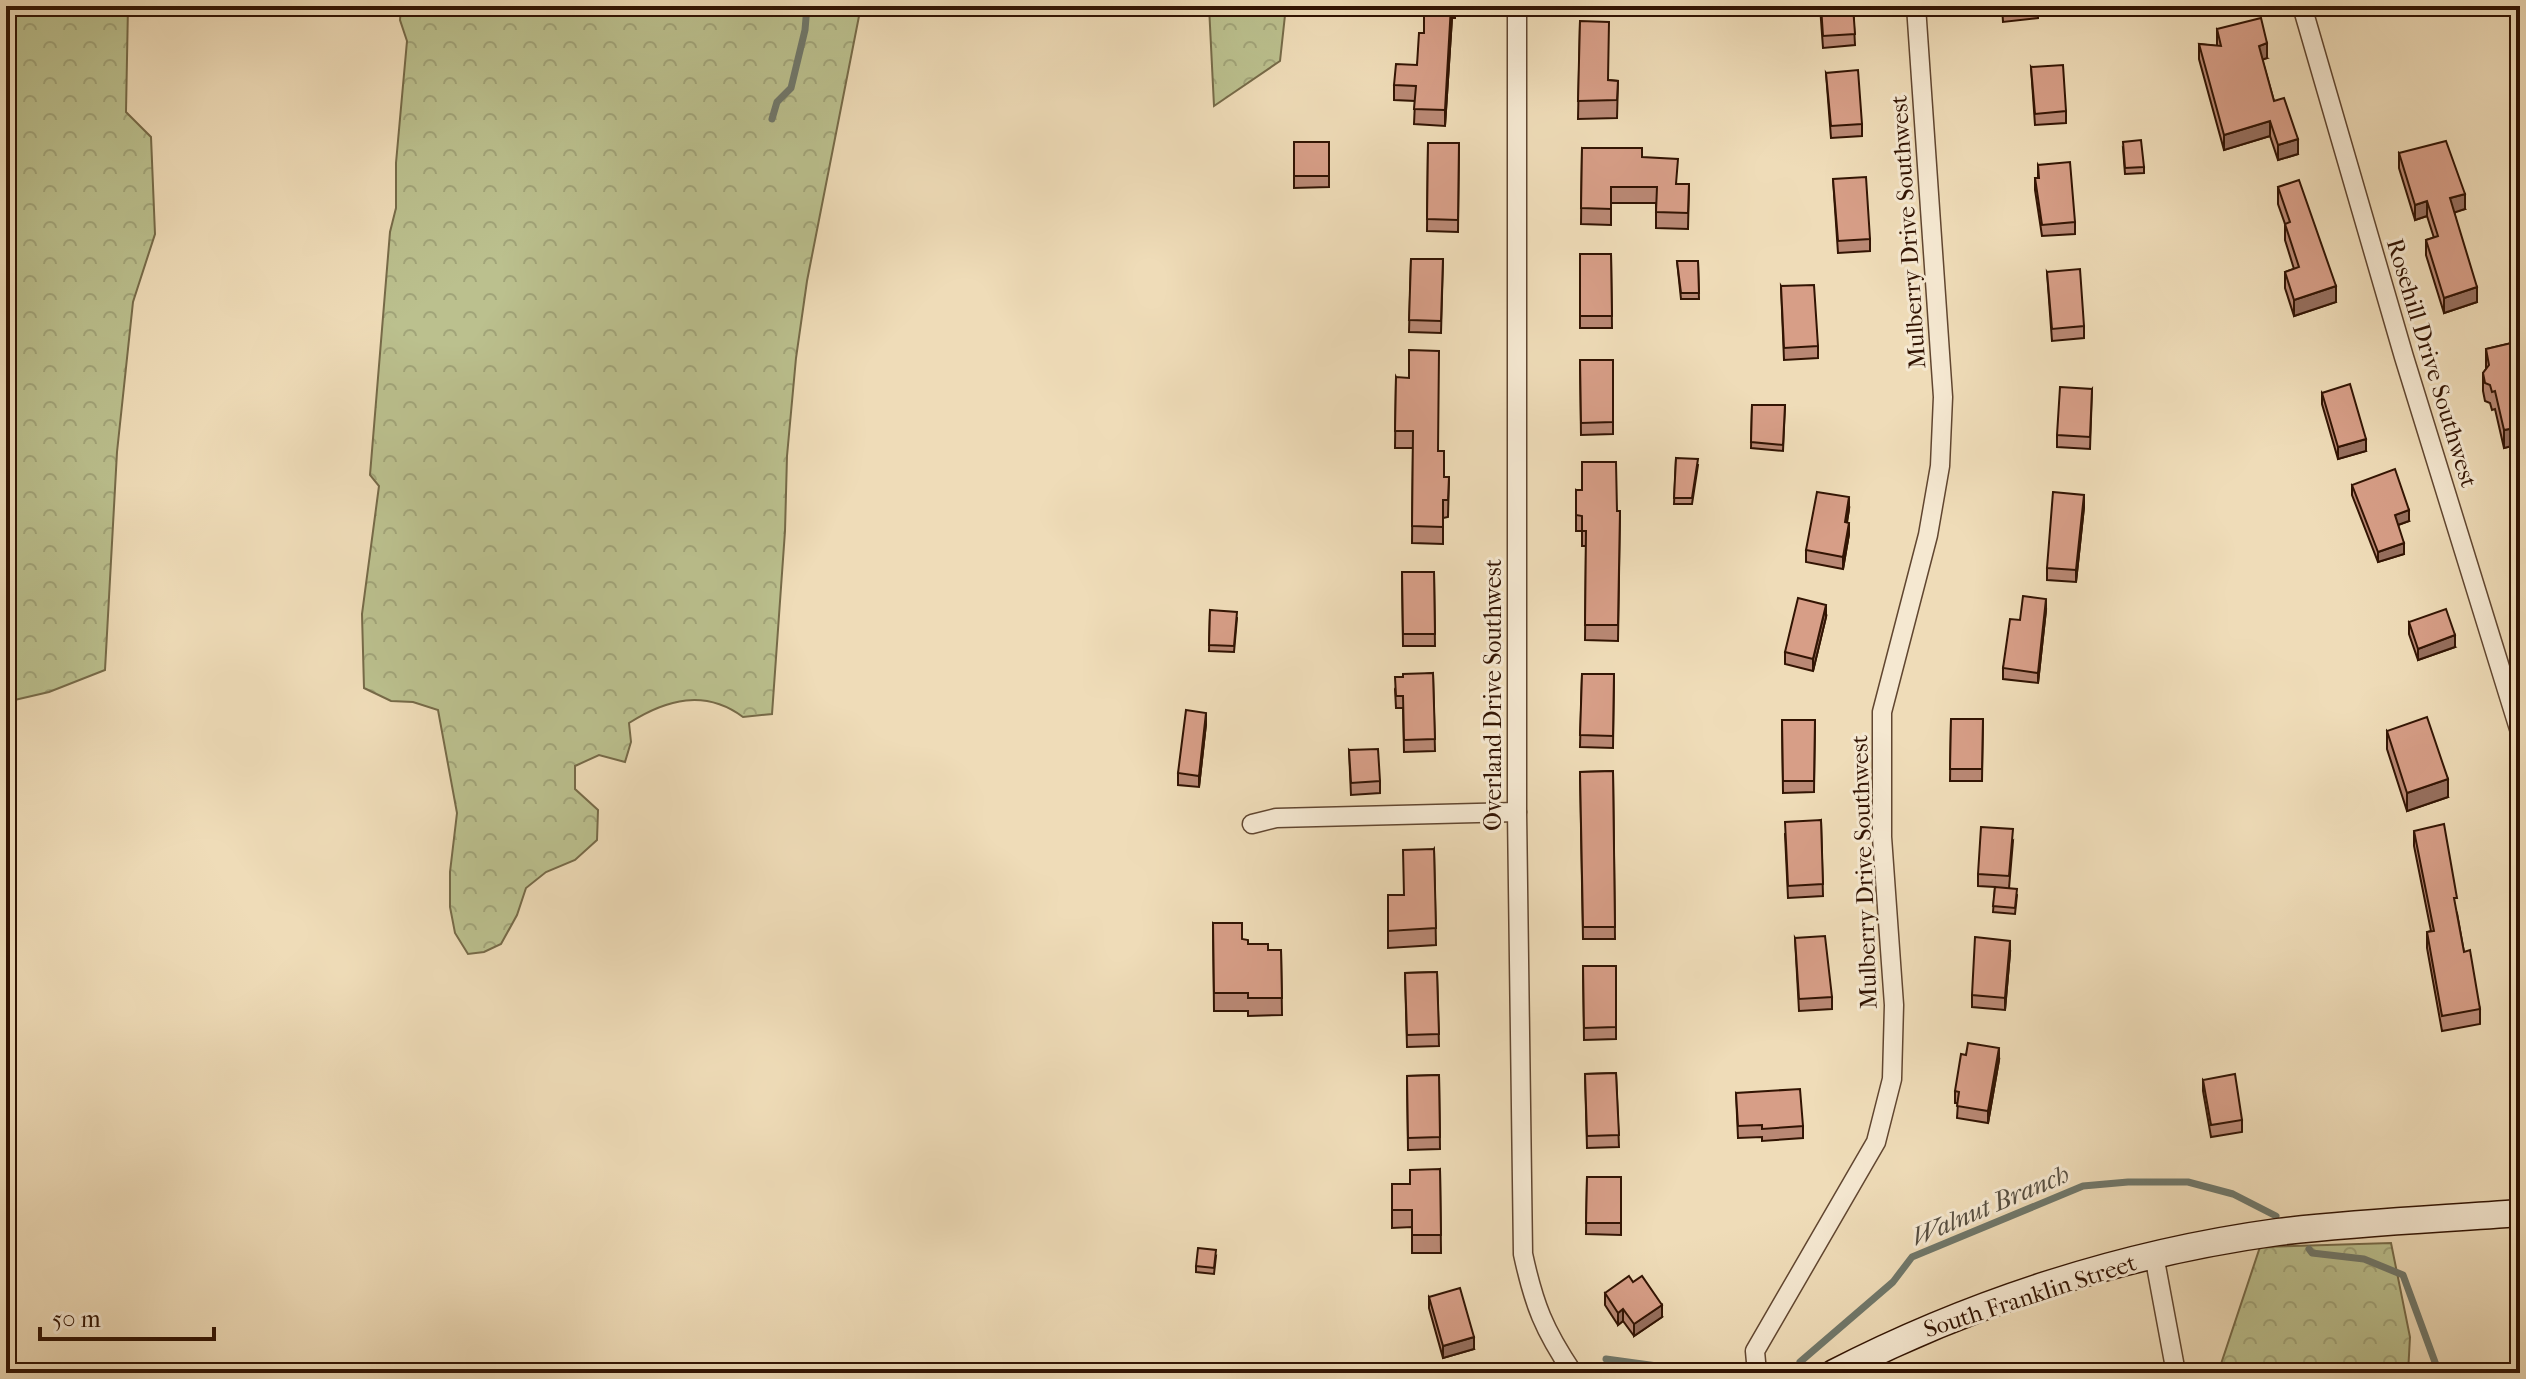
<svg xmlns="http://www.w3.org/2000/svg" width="2526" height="1379" viewBox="0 0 2526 1379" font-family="'IM FELL French Canon',serif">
	<defs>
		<pattern id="forest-crowns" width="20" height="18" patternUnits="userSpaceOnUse" patternTransform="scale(2)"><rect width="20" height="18" fill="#bbc08e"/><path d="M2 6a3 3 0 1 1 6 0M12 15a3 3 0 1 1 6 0" fill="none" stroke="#a1a479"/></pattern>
	</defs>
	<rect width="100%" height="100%" fill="#efdcb8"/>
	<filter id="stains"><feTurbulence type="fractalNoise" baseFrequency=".0025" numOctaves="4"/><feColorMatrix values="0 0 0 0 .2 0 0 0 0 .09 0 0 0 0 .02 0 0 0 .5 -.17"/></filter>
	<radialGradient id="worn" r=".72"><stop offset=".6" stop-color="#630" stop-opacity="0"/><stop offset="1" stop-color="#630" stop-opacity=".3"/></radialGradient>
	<g fill="url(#forest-crowns)" stroke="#766a48" stroke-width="2">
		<polygon points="6,6 128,6 126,112 151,137 155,234 133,302 117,452 105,670 49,692 6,702"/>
		<path d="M401,6H861L807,281L796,358L787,456L785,531L772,714L743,717C705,689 667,699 629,723L631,742L625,762L599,755L575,766V789L598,810L597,840L575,860L546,872L526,888L517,915L501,944L484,952L468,954L455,933L450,907V872L457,813L438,710L413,702L391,701L364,688L362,614L379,486L370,475L390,232L396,208V163L407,41L400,20Z"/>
		<polygon points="1209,6 1286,6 1280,61 1214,106"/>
		<polygon points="2391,1243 2410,1337 2408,1373 2218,1373 2260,1247"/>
	</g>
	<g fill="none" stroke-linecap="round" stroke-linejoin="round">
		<g stroke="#70786b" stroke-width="7">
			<polyline points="772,119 777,102 791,88 805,30 807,6"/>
			<polyline points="2309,1249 2312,1253 2364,1259 2403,1275 2439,1373"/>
			<polyline points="1606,1359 1708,1373"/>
			<polyline points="1800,1362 1893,1282 1912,1257 2083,1186 2128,1182 2188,1182 2233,1194 2276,1216"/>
		</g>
		<g stroke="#614630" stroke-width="21">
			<g id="street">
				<path d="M1517,6V812L1523,1254C1534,1305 1544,1330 1573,1373"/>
				<polyline points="2302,6 2404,357 2520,732"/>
				<polyline points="1252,824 1276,818 1517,812"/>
				<polyline points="2154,1255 2176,1373"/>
				<polyline points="1757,1373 1755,1351 1876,1142 1892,1079 1894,1005 1882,837 1882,712 1928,535 1940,466 1943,397 1916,6"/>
			</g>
		</g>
		<g stroke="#321403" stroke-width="29">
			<path id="secondary" d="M1834,1373C1972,1302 2124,1253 2278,1232C2358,1222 2440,1219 2520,1213"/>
		</g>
		<use href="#street" stroke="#f5e8d1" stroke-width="18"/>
		<use href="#secondary" stroke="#f5e8d1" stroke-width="26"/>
	</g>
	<g fill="#b98874" stroke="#321403" stroke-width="2">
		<polygon points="1424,6 1455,6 1455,18 1452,18 1445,126 1414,124 1415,101 1394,100 1394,85 1417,65 1424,33"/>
		<polygon points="1820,6 1853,6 1855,45 1823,48"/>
		<polygon points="2002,6 2038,6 2038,18 2003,22"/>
		<polygon points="1580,21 1608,80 1618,81 1617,118 1578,119"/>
		<polygon points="2217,29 2267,58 2262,59 2274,101 2298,154 2278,160 2270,136 2224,150 2199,59 2199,44 2217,46"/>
		<polygon points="2031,67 2066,111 2066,123 2035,125"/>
		<polygon points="1826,73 1862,124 1862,136 1831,138"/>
		<polygon points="1294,142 1329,142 1329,187 1294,188"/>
		<polygon points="1428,143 1459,143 1458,232 1427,231"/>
		<polygon points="1582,148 1642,157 1677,184 1689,184 1688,229 1656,228 1656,203 1611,203 1611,225 1581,224"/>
		<polygon points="2123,148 2144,167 2144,173 2125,174"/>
		<polygon points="2399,153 2465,209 2454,212 2477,302 2444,313 2426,255 2426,240 2434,238 2427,216 2415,220 2399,168"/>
		<polygon points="2038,165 2075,222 2075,234 2042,236 2035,190 2035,178 2038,178"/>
		<polygon points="1833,179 1870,239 1870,251 1838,253"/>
		<polygon points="2278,187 2336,302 2294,316 2285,288 2285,272 2294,269 2285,240 2285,224 2278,204"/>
		<polygon points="1580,254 1611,254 1612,328 1580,328"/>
		<polygon points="1411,259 1443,259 1441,333 1409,332"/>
		<polygon points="1677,261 1698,261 1699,299 1681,299"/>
		<polygon points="2047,272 2084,326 2084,338 2052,341"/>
		<polygon points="1781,286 1818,346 1818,358 1784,360"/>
		<polygon points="2520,341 2520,444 2504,448 2495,409 2492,410 2490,403 2485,401 2483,391 2483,373 2486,369 2486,349"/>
		<polygon points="1580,360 1613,360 1613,434 1581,435"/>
		<polygon points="1396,377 1438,451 1444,477 1449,477 1448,517 1443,518 1443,544 1412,543 1413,448 1395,448"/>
		<polygon points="2092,389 2090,449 2057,447 2057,435"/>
		<polygon points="2322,393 2366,451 2338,459 2322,404"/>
		<polygon points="1752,405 1785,405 1783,451 1751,448"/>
		<polygon points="1676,458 1698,465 1692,504 1674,504"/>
		<polygon points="2352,485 2409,521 2398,525 2404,554 2378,562 2352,495"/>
		<polygon points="1576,490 1617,511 1620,511 1618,641 1585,640 1586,546 1582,546 1582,531 1576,531"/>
		<polygon points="2084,507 2076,582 2047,580 2047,568"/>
		<polygon points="1849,509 1847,522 1849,534 1843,569 1806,562 1806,550"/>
		<polygon points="1402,572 1434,572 1435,646 1403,646"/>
		<polygon points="1210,610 1237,618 1234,652 1209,651"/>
		<polygon points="2046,610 2038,683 2003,679 2003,668 2020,620"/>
		<polygon points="1826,617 1813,671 1785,664 1785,652"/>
		<polygon points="2409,622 2455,647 2418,660 2409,634"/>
		<polygon points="1433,673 1435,751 1404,752 1403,708 1396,708 1395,689 1403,677"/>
		<polygon points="1582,674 1614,674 1613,748 1580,747"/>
		<polygon points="1951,719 1983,719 1982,781 1950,781"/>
		<polygon points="1782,720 1815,720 1814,792 1783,793"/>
		<polygon points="1206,724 1199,787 1178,785 1178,773"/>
		<polygon points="2387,731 2448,797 2407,811 2387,749"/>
		<polygon points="1349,750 1380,781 1380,793 1351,795"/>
		<polygon points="1613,771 1615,939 1583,939 1580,772"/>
		<polygon points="1821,820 1823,896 1788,898 1785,834"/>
		<polygon points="2414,831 2457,913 2464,952 2480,1009 2480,1024 2442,1031 2427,948 2427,932 2431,931 2414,846"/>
		<polygon points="2013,841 2009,888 2017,895 2015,914 1993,912 1995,887 1978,886 1978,874"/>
		<polygon points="1434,849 1436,945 1388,948 1388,895 1404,895"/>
		<polygon points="1213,923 1248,944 1268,950 1281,950 1282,1015 1248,1016 1248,1011 1214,1011"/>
		<polygon points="1795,938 1832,997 1832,1009 1799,1011"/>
		<polygon points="2010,953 2005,1010 1972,1007 1972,995"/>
		<polygon points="1583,966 1616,966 1616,1039 1584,1040"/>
		<polygon points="1437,972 1439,1046 1407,1047 1405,973"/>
		<polygon points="2520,1031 2520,1086 2512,1061 2512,1043 2514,1043 2514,1033"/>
		<polygon points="1999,1060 1988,1123 1957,1118 1958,1103 1955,1103 1955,1091"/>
		<polygon points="1616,1073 1619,1147 1587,1148 1585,1074"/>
		<polygon points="1439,1075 1440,1149 1408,1150 1407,1076"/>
		<polygon points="2203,1080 2242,1120 2242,1132 2211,1137 2203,1091"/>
		<polygon points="1736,1093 1803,1126 1803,1138 1762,1141 1762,1137 1738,1138"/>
		<polygon points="1440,1169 1441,1253 1412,1253 1412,1227 1392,1228 1392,1184 1410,1184"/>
		<polygon points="1587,1177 1621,1177 1621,1235 1586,1234"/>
		<polygon points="1216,1256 1214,1274 1196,1272 1196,1266"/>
		<polygon points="1605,1293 1662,1317 1634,1336 1623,1321 1618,1325 1605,1305"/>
		<polygon points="1429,1297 1474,1349 1443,1358 1429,1308"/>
	</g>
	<g fill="#966f5e" stroke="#321403" stroke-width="2">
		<polygon points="1451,6 1452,18 1445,126 1445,110"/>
		<polygon points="2267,43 2267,58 2259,61 2259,46"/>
		<polygon points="2270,121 2270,136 2224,150 2224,135"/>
		<polygon points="2298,139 2298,154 2278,160 2278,145"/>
		<polygon points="2465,194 2465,209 2450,214 2450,198"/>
		<polygon points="2427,201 2427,216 2415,220 2415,205"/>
		<polygon points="2336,286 2336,302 2294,316 2294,300"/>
		<polygon points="2477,287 2477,302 2444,313 2444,298"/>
		<polygon points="2520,427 2520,444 2504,448 2504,430"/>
		<polygon points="2366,439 2366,451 2338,459 2338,447"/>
		<polygon points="2084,495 2084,507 2076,582 2076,570"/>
		<polygon points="1849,497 1849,509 1845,534 1845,522"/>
		<polygon points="2409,510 2409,521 2395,526 2395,515"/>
		<polygon points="1849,523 1849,534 1843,569 1843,557"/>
		<polygon points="2404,543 2404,554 2378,562 2378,552"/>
		<polygon points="2046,599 2046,610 2038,683 2038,673"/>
		<polygon points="1826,605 1826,617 1813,671 1813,659"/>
		<polygon points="2455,635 2455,647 2418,660 2418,649"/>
		<polygon points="1206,713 1206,724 1199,787 1199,776"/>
		<polygon points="2448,779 2448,797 2407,811 2407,793"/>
		<polygon points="2010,941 2010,953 2005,1010 2005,998"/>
		<polygon points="1999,1048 1999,1060 1988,1123 1988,1111"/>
		<polygon points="1662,1305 1662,1317 1634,1336 1634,1324"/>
		<polygon points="1623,1309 1623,1321 1618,1325 1618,1313"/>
		<polygon points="1474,1337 1474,1349 1443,1358 1443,1346"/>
	</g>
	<g fill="#d79e87" stroke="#321403" stroke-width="2">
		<polygon points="1424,6 1451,6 1445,110 1414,109 1416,86 1394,85 1396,64 1417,65 1419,33 1424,33"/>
		<polygon points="1821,6 1853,6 1855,34 1823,36"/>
		<polygon points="2003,6 2037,6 2003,10"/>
		<polygon points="2261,18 2267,43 2259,46 2274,101 2284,98 2298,139 2278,145 2270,121 2224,135 2199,44 2221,46 2217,29"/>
		<polygon points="1580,21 1609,22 1608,80 1618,81 1617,100 1578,101"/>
		<polygon points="2063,65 2066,111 2035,114 2031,67"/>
		<polygon points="1858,70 1862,124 1831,126 1826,73"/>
		<polygon points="2141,140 2144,167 2125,168 2123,142"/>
		<polygon points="2446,141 2465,194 2450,198 2477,287 2444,298 2426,240 2438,236 2427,201 2415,205 2399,153"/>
		<rect x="1294" y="142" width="35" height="34"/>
		<polygon points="1428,143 1459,143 1458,220 1427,219"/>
		<polygon points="1582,148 1642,148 1642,157 1678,159 1676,184 1689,184 1688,213 1656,212 1657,187 1611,187 1611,209 1581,208"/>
		<polygon points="2070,162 2075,222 2042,225 2035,178 2039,178 2038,165"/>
		<polygon points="1866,177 1870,239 1838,241 1833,179"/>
		<polygon points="2299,180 2336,286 2294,300 2285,272 2299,267 2285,224 2290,222 2278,187"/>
		<polygon points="1580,254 1611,254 1612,316 1580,316"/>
		<polygon points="1411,259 1443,259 1441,321 1409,320"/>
		<polygon points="1677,261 1698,261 1699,293 1681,293"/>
		<polygon points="2080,269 2084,326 2052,329 2047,272"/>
		<polygon points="1814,285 1818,346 1784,348 1781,286"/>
		<polygon points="2520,341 2520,427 2504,430 2495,391 2492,392 2490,385 2485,383 2483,373 2489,365 2486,349"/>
		<polygon points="1409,350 1439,351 1438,451 1444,451 1444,477 1449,477 1448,500 1443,500 1443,527 1412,526 1413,431 1395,431 1396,377 1409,378"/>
		<polygon points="1580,360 1613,360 1613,422 1581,423"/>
		<polygon points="2350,384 2366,439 2338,447 2322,393"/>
		<polygon points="2060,387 2092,389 2090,437 2057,435"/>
		<polygon points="1752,405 1785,405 1783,445 1751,442"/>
		<polygon points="1676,458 1698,459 1692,498 1674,498"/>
		<polygon points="1582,462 1616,462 1617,511 1620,511 1618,625 1585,625 1586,531 1582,531 1582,516 1576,515 1576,490 1582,490"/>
		<polygon points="2395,469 2409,510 2395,515 2404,543 2378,552 2352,485"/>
		<polygon points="1817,492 1849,497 1845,522 1849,523 1843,557 1806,550"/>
		<polygon points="2053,492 2084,495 2076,570 2047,568"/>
		<polygon points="1402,572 1434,572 1435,634 1403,634"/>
		<polygon points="2023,596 2046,599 2038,673 2003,668 2010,619 2020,620"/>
		<polygon points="1798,598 1826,605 1813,659 1785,652"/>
		<polygon points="2446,609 2455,635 2418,649 2409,622"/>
		<polygon points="1210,610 1237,612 1234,646 1209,645"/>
		<polygon points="1433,673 1435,739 1404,740 1403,696 1396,696 1395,677 1403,677 1403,674"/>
		<polygon points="1582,674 1614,674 1613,736 1580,735"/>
		<polygon points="1186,710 1206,713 1199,776 1178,773"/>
		<polygon points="2427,717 2448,779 2407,793 2387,731"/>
		<polygon points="1951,719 1983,719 1982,769 1950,769"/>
		<polygon points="1782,720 1815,720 1814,781 1783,781"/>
		<polygon points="1378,749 1380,781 1351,783 1349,750"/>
		<polygon points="1613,771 1615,927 1583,927 1580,772"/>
		<polygon points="1821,820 1823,884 1788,886 1785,822"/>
		<polygon points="2444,824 2457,898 2454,898 2464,952 2470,950 2480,1009 2442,1016 2427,932 2434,931 2414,831"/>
		<polygon points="1981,827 2013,829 2009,876 1978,874"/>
		<polygon points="1434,849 1436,928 1388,931 1388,895 1404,895 1403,850"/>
		<polygon points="1995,887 2017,889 2015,908 1993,906"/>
		<polygon points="1213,923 1242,923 1242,939 1248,940 1248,944 1268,944 1268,950 1281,950 1282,998 1248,998 1248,993 1214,993"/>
		<polygon points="1825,936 1832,997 1799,999 1795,938"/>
		<polygon points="1975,937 2010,941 2005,998 1972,995"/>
		<polygon points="1583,966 1616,966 1616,1027 1584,1028"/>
		<polygon points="1437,972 1439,1034 1407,1035 1405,973"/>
		<polygon points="2520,1031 2520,1068 2512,1043 2517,1042 2514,1033"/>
		<polygon points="1968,1043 1999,1048 1988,1111 1957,1106 1959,1092 1955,1091 1961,1054 1966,1055"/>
		<polygon points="1616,1073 1619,1135 1587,1136 1585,1074"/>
		<polygon points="2235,1074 2242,1120 2211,1125 2203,1080"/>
		<polygon points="1439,1075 1440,1137 1408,1138 1407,1076"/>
		<polygon points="1800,1089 1803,1126 1762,1129 1762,1125 1738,1126 1736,1093"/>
		<polygon points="1440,1169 1441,1235 1412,1235 1412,1210 1392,1210 1392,1184 1410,1184 1410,1170"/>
		<polygon points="1587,1177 1621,1177 1621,1223 1586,1223"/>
		<polygon points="1198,1248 1216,1250 1214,1268 1196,1266"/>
		<polygon points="1629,1276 1633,1282 1642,1276 1662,1305 1634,1324 1623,1309 1618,1313 1605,1293"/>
		<polygon points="1460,1288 1474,1337 1443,1346 1429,1297"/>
	</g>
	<g text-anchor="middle" stroke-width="6" stroke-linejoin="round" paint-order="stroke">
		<g font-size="24" fill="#321403" stroke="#f5e8d1">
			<text transform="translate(1908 232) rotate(-94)" y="8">Mulberry Drive Southwest</text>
			<text transform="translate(2432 363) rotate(73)" y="8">Rosehill Drive Southwest</text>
			<text transform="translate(1493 695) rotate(-90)" y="8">Overland Drive Southwest</text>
			<text transform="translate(1864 872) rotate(-92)" y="8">Mulberry Drive Southwest</text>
			<text transform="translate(2030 1296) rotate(-18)" y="8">South Franklin Street</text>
		</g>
		<g font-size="26" font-style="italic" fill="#564e40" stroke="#f5e8d1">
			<text transform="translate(1990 1205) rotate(-23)" y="9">Walnut Branch</text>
		</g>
	</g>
	<rect width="2526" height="1379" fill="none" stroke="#efdcb8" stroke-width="32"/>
	<rect x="8" y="8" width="2510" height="1363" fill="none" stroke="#321403" stroke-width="4"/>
	<rect x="16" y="16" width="2494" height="1347" fill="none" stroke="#321403" stroke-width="2"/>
	<path d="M40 1327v12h174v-12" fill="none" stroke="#321403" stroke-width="4"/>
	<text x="52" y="1327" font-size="24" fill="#321403" stroke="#f5e8d1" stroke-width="6" paint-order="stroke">50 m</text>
	<rect width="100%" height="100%" filter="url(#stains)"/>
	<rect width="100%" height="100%" fill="url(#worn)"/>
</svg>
